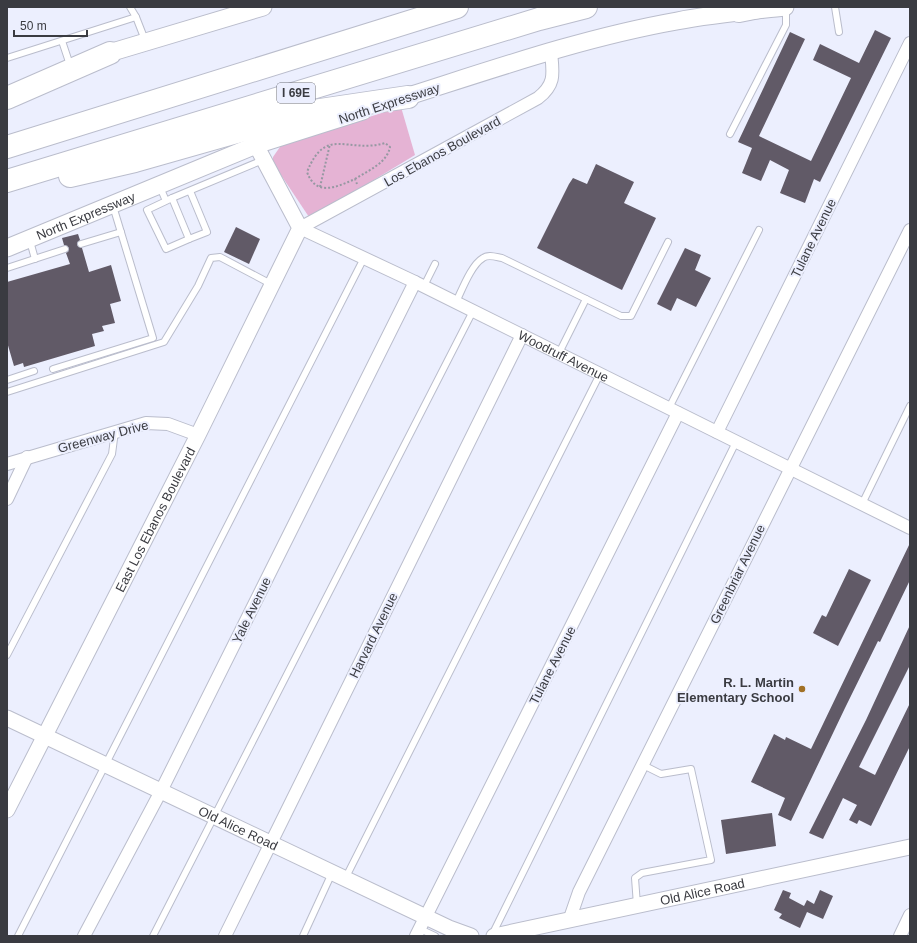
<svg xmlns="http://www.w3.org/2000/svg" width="917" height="943" viewBox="0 0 917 943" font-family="Helvetica,sans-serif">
	<rect width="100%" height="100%" fill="#eceffe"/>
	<polygon fill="#e5b3d4" points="401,107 415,155 326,209 309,217 273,163 273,157 282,144"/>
	<g fill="#615a67">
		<polygon points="875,30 891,38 820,182 814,179 805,203 780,193 789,170 770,160 761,181 742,173 752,148 738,142 790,32 805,39 759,136 811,161 851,78 813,60 820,44 859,63"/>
		<polygon points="596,164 634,182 624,203 656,218 622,290 537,248 569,184 573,178 587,184"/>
		<polygon points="236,227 260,239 249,264 224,252"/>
		<polygon points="78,234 80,240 77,245 82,248 89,272 111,265 121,301 110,304 115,323 102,326 104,331 92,334 95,346 24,367 23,363 14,366 7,342 7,282 70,264 66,253 69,248 64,245 62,238"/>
		<polygon points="685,248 701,255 695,270 711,278 696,307 677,298 671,311 657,304"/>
		<polygon points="910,543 910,580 880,642 878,641 845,708 791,821 778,815 785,798 751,782 774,734 785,740 786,737 811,749"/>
		<polygon points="849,569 871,580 838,646 813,633 822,615 826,617"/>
		<polygon points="910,625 910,665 859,767 875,775 910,703 910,746 871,826 859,820 857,824 849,820 857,805 843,798 823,839 809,833 866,720"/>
		<polygon points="772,813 776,846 726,854 721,820"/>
		<polygon points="783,890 791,893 789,898 804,906 807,900 814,904 820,890 833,896 823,919 807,912 800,928 779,918 782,914 774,910"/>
	</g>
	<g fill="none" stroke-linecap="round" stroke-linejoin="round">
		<g stroke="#babdcc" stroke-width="8">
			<g id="service">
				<polyline points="835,7 839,32"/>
				<polyline points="136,17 145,40"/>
				<polyline points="62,41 70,65"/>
				<polyline points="7,58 136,17 130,7"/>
				<polyline points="730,134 786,25 786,9"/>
				<polyline points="160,187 166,201 147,210 166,249 189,239 172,198 166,201"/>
				<polyline points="172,198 263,160"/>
				<polyline points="189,239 207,232 190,191"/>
				<polyline points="30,241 35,259"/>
				<polyline points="81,244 121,232"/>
				<polyline points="7,268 65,249"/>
				<polyline points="424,286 435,264"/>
				<path d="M456,302C462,290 471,265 483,258C488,254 496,257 502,258L621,316H631L668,242"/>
				<polyline points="559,353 586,299"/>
				<polyline points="53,369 153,338 113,206"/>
				<polyline points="7,380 34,371"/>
				<polyline points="7,392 164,342 198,286 211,258 220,257 271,284"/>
				<polyline points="669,408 759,230"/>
				<polyline points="862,504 910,406"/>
				<polyline points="7,655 112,454 115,431"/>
				<polyline points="345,879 600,374"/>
				<polyline points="637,905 635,878 642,873 711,860 691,769 661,774 643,765"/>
				<polyline points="420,929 435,936"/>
				<polyline points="492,935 736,442"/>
				<polyline points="18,936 364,258"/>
				<polyline points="153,936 473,311"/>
				<polyline points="303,936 332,873"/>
			</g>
		</g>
		<g stroke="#babdcc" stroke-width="14">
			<g id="minor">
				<path id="s1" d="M300,228L415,282L910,528"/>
				<path d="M300,228L538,98C556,84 553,73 551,52"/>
				<polyline points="717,432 910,43"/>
				<polyline points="7,464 146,423 168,424 198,435"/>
				<polyline points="7,499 27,457"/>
				<polyline points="569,921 579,892 910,230"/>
				<polyline points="84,936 161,791 415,282"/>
				<polyline points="225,936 522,335"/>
				<polyline points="416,936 678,413"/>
				<polyline points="900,936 910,915"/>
			</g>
		</g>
		<g stroke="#babdcc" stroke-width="17">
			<g id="tertiary">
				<path id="s2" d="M7,718L449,928L471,936"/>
				<path id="s3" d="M7,810L198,435L300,228L256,145"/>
				<path id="s4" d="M494,936L910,847"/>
			</g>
		</g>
		<g stroke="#babdcc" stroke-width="19">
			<g id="secondary">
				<polyline points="99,56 263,7"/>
				<path d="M396,100C488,71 581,38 677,21C713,14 749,11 785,7"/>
				<path id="s5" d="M7,248L256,145L363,111"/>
			</g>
		</g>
		<g stroke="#babdcc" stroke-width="24">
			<g id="motorway">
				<polyline points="739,11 759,7"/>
				<polyline points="7,98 110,53"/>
				<polyline points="7,147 457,7"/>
				<polyline points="70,176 135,161 307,112 408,97"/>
				<polyline points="7,181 539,19 586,7"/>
			</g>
		</g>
		<g stroke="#9698a2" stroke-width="2" stroke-dasharray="2 2" stroke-linecap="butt">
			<path d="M355,179C369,170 387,163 390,147L385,143C347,154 326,125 307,172C316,197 337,187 355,179L357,184"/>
			<polyline points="320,187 330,144"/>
		</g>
		<use href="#service" stroke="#fff" stroke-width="6"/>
		<use href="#minor" stroke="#fff" stroke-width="12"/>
		<use href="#tertiary" stroke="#fff" stroke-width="15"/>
		<use href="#secondary" stroke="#fff" stroke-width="17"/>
		<use href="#motorway" stroke="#fff" stroke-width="22"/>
	</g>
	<circle fill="#a17025" stroke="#eceffe" stroke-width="1.5" cx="802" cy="689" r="4"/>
	<g text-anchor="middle" stroke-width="4" stroke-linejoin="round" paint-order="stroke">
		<rect fill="#eceffe" stroke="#6f717a" stroke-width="1" x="277" y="83" width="38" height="20" rx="3"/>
		<g font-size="12" font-weight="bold" fill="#3a3b41">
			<text x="296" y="97">I 69E</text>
		</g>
		<g font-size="13" fill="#3a3b41" stroke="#eceffe">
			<text transform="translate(389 103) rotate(-18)" y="5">North Expressway</text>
			<text transform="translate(442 151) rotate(-29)" y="5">Los Ebanos Boulevard</text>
			<text dy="5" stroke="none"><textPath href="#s5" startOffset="85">North Expressway</textPath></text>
			<text transform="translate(813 238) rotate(-64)" y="5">Tulane Avenue</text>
			<text dy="5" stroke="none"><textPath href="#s1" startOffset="293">Woodruff Avenue</textPath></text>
			<text transform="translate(103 436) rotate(-15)" y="5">Greenway Drive</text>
			<text dy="5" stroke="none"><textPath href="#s3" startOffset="326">East Los Ebanos Boulevard</textPath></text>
			<text transform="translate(737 574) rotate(-64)" y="5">Greenbriar Avenue</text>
			<text transform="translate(251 610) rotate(-64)" y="5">Yale Avenue</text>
			<text transform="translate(373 635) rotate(-64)" y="5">Harvard Avenue</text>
			<text transform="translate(552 665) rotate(-63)" y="5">Tulane Avenue</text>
			<text dy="5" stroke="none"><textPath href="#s2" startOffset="256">Old Alice Road</textPath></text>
			<text dy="5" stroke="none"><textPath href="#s4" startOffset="213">Old Alice Road</textPath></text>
		</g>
		<g font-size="13" font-weight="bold" fill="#3a3b41" stroke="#eceffe" text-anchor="end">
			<text x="794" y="687">R. L. Martin<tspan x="794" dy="15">Elementary School</tspan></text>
		</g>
	</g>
	<rect width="917" height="943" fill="none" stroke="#3a3b41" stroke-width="16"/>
	<path d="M14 30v6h73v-6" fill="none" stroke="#3a3b41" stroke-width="2"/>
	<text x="20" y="30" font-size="12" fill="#3a3b41" stroke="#eceffe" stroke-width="3" paint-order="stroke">50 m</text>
</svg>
